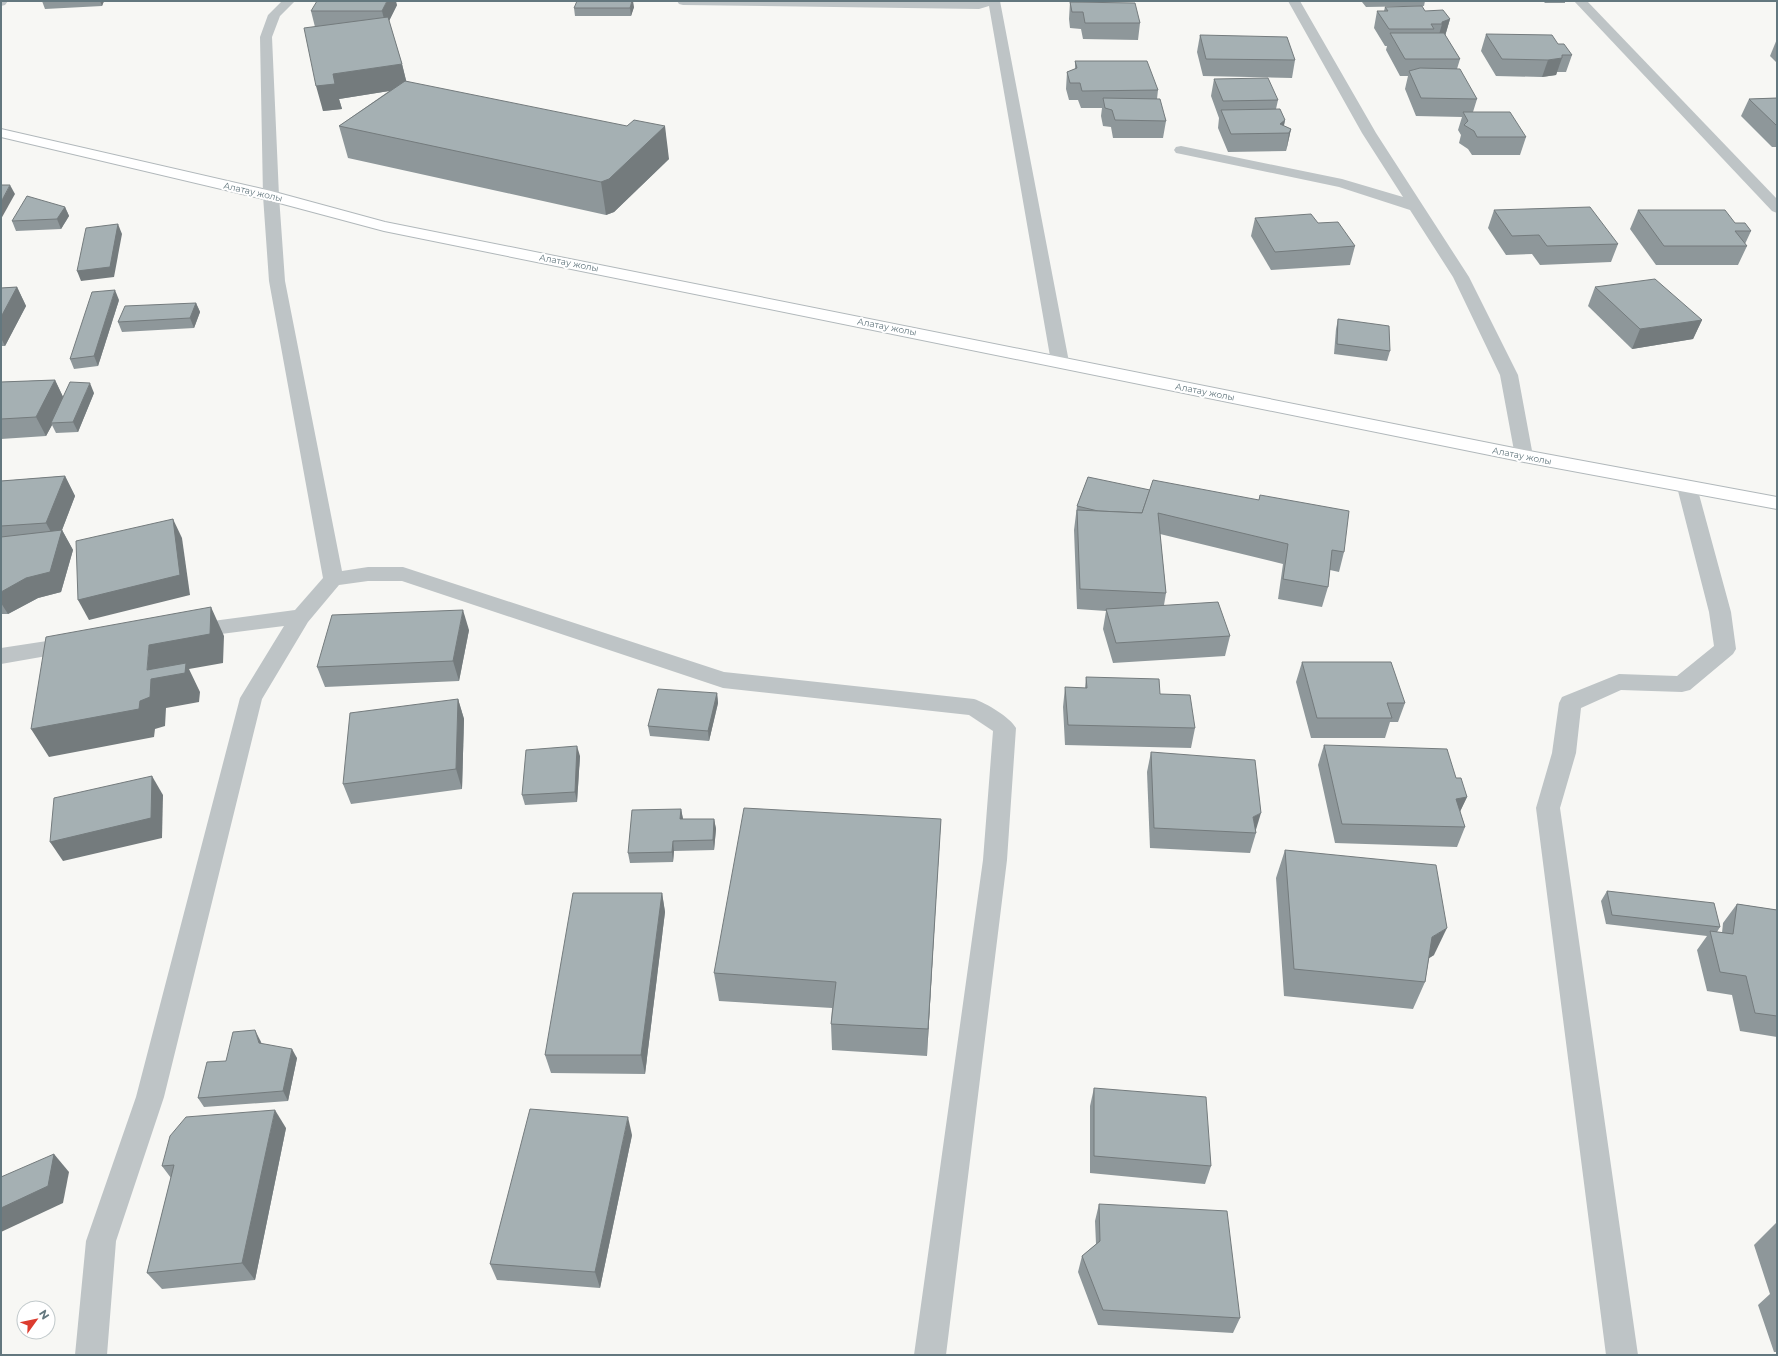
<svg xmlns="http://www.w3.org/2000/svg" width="1778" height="1356" viewBox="0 0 1778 1356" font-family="Montserrat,sans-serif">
	<rect width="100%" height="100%" fill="#f7f7f4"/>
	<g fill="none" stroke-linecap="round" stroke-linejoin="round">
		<g stroke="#b1b8bb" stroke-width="2">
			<polygon id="secondary" points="1,129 271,191 385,222 1524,450 1777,497 1777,509 1524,462 384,231 268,200 1,137"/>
		</g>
		<g fill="#bec4c6" fill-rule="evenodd">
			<polygon points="1,1 8,1 5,5 1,6"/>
			<path d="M282,1H295L280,16L272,37L279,196L285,281L342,571L368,567H403L724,672L974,699C986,703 1010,717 1016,728L1007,860L946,1355H914L983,860L993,731L969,715L723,688L402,581H368L339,585L308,622L262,699L164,1097L116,1241L107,1355H75L86,1241L136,1097L240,698L284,626L190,638L182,636L179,631L182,626L190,624L295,610L323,578L269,281L263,196L260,37L268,15Z"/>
			<polygon points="677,1 1000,1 1069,362 1066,366 1060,367 1054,366 1051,362 989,6 979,9 683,5 679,4"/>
			<polygon points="1288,1 1300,1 1376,133 1469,277 1518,375 1533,456 1531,460 1524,462 1517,460 1515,456 1500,375 1453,277 1410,210 1339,187 1181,154 1176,153 1174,150 1176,147 1181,146 1342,179 1403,197 1362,133"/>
			<polygon points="1574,1 1587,1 1777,199 1777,213 1772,211"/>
			<polygon points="1687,481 1694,483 1697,487 1731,612 1736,649 1733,654 1690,690 1682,692 1621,690 1581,708 1576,753 1560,808 1638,1355 1606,1355 1536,808 1552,753 1559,703 1562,697 1619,674 1677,676 1714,646 1709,612 1677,487 1680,483"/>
			<polygon points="73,637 81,640 84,645 81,650 1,664 1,648"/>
		</g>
		<use href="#secondary" fill="#fff" fill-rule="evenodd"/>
	</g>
	<g fill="#8e979a">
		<polygon points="42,1 104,1 102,6 45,9"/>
		<polygon points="1355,1 1425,1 1424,6 1366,7 1362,2 1355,2"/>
		<polygon points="1438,1 1507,1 1507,2 1439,2"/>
		<polygon points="1543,1 1565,1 1565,3 1545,3"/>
		<polygon points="1070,2 1140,23 1138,40 1083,39 1081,29 1070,28 1069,19"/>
		<polygon points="397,5 389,21 402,64 406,81 669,159 614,212 606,215 348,158 339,126 389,91 339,99 342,109 323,111 315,27 311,11"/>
		<polygon points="634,7 631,16 575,16 574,8"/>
		<polygon points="1385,7 1425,11 1450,19 1445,36 1460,59 1457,69 1477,99 1473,112 1526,137 1520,155 1472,155 1468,149 1459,143 1461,135 1458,130 1462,117 1416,116 1405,89 1408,76 1400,76 1386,50 1387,46 1385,46 1374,28 1377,11 1384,11"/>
		<polygon points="1486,34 1558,44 1572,55 1566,72 1557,72 1556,75 1542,77 1496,76 1481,51"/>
		<polygon points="1200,35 1295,60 1292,78 1203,76 1197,52"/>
		<polygon points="1777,39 1777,63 1770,56"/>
		<polygon points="1075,61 1158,90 1157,99 1166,121 1163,138 1113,138 1111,127 1103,126 1101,116 1102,108 1081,108 1078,100 1069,100 1066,89 1067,72 1075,69"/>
		<polygon points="1214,79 1278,100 1276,109 1285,120 1284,126 1291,129 1287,147 1286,151 1228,152 1218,128 1219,118 1211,96"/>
		<polygon points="1777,98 1777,147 1772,147 1741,116 1749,99"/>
		<polygon points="65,207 69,216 61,229 16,231 12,221"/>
		<polygon points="1494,210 1618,244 1611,262 1540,265 1532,254 1506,255 1488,228"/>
		<polygon points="1638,210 1751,231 1745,244 1747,246 1738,265 1656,265 1630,229"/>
		<polygon points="1255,218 1318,223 1355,246 1350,265 1271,270 1251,236"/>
		<polygon points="17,287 26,306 5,346 1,346 1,288"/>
		<polygon points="1595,287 1702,320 1693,339 1632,349 1588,306"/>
		<polygon points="119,300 98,366 74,369 70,359"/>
		<polygon points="196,303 200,312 194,328 122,332 118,322"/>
		<polygon points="1338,319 1390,351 1387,361 1334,354 1336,329"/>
		<polygon points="55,380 63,397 94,393 78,432 56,433 52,425 46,436 1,439 1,382"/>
		<polygon points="65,476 75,496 62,530 73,550 61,592 38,598 8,614 1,614 1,481"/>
		<polygon points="1088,477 1344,552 1339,572 1330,570 1328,587 1322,607 1278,599 1283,564 1160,534 1166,593 1164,605 1230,636 1225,656 1113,663 1103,629 1106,611 1077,609 1074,530 1077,506"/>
		<polygon points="469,630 459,681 325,687 317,667"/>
		<polygon points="1302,662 1405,703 1398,722 1390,722 1385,738 1311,738 1296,682"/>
		<polygon points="1086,677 1160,694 1195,728 1191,748 1065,745 1063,707 1065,687 1085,688"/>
		<polygon points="717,693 718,703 709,741 650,736 648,726"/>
		<polygon points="458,699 464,719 462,789 351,804 343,784"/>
		<polygon points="1324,745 1456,778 1467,797 1460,811 1465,827 1457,847 1335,843 1318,765"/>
		<polygon points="1151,752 1255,831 1256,833 1250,853 1150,848 1147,772"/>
		<polygon points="580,756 577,802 525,805 522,795"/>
		<polygon points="681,809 683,819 714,819 716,829 714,850 674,851 673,862 630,863 628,853"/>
		<polygon points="941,819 939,847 927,1056 832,1050 831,1024 832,1008 719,1001 714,973"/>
		<polygon points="1285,850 1434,955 1429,958 1425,982 1413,1009 1284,996 1276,878"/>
		<polygon points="1607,891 1720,927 1717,932 1722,933 1723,923 1737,904 1777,910 1777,1037 1740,1031 1732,995 1707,991 1697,950 1707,936 1606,924 1601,901"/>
		<polygon points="662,893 665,912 645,1074 551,1073 545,1055"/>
		<polygon points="260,1040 262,1044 297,1058 288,1101 204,1107 198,1098 226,1061"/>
		<polygon points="1094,1088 1211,1166 1205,1184 1090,1173 1090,1106"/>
		<polygon points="286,1128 255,1280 162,1289 147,1273 171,1178 162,1166"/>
		<polygon points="632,1135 600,1288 497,1280 490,1264"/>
		<polygon points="1099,1204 1240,1318 1233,1333 1098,1325 1078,1272 1082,1256 1096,1244 1095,1221"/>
		<polygon points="1777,1222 1777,1352 1774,1352 1758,1305 1770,1294 1754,1245"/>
	</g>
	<g fill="#747b7d">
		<polygon points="100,1 104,1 102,6"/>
		<polygon points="387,1 396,1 397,5 386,27 382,11"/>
		<polygon points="632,1 633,1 634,7 631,16 630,8"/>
		<polygon points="1450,19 1445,36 1438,38 1442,24 1442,22"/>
		<polygon points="1562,58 1556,75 1542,77 1548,60"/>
		<polygon points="402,64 408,88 339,99 342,109 323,111 316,86 333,74"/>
		<polygon points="1285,120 1282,133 1280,124"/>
		<polygon points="665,126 669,159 614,212 606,215 601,182"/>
		<polygon points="1291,129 1287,147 1286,151 1289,133"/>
		<polygon points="10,185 15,194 1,219 1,202"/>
		<polygon points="65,207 69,216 61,229 57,219"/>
		<polygon points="118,224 122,234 114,277 81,281 77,271"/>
		<polygon points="17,287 26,306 5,346 1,338 1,317"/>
		<polygon points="115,290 119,300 98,366 94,356"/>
		<polygon points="196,303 200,312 194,328 190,318"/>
		<polygon points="1702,320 1693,339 1632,349 1640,329"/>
		<polygon points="55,380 64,399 51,423 52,425 46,436 36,417"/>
		<polygon points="90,383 94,393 78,432 73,422"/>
		<polygon points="65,476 75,496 57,543 46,523"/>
		<polygon points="173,519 182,538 190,595 89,620 78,600"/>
		<polygon points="62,530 73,550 61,592 38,598 8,614 1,603 1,592 26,578"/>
		<polygon points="211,607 224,636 223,663 189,669 200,692 199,702 166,708 165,726 155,729 154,737 49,757 31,729 140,701 147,670 149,645"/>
		<polygon points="463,610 469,630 459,681 453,661"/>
		<polygon points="717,693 718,703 709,741 708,731"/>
		<polygon points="458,699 464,719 462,789 456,769"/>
		<polygon points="577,746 580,756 577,802 575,792"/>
		<polygon points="152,776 163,795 162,838 63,861 50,842"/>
		<polygon points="1467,797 1458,816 1456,799"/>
		<polygon points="681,809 683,819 680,819"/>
		<polygon points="1261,813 1255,833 1253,817"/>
		<polygon points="714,819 716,829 714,850 713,840"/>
		<polygon points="941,819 939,847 927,1056 928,1029"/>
		<polygon points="673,841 674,851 673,862 672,852"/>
		<polygon points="662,893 665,912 645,1074 641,1055"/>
		<polygon points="1447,928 1434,955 1420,964 1432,937"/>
		<polygon points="255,1030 260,1040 264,1053 259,1043"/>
		<polygon points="292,1049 297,1058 288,1101 283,1091"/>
		<polygon points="275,1110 286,1128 255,1280 242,1263"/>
		<polygon points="628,1117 632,1135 600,1288 595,1272"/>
		<polygon points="54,1154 69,1172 63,1203 1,1232 1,1208"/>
	</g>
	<g fill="#a5b0b3" stroke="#747b7d">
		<polygon points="317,1 387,1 382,11 311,11"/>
		<polygon points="577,1 632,1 630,8 574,8"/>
		<polygon points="1070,2 1135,3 1140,23 1085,23 1083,12 1072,12"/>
		<polygon points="1422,6 1425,11 1443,10 1450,19 1442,22 1442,24 1431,24 1434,29 1389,29 1377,11 1388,11 1385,7"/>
		<polygon points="388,17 402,64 333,74 335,84 316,86 304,28"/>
		<polygon points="1390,33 1444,33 1460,59 1405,59"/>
		<polygon points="1486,34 1552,35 1558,44 1564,44 1572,55 1562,55 1562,58 1548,60 1502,59"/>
		<polygon points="1200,35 1287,37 1295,60 1206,59"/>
		<polygon points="1075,61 1147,61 1158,90 1082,91 1080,83 1070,83 1067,72 1077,68"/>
		<polygon points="1420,68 1460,69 1477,99 1421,98 1409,71"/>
		<polygon points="1268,78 1278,100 1223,101 1214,79"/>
		<polygon points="405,81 627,126 634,120 665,126 609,179 601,182 339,126"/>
		<polygon points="1103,98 1160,99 1166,121 1115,120 1112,110 1105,108"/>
		<polygon points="1777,98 1777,126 1749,99"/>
		<polygon points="1280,109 1285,120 1280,124 1291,129 1289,133 1231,134 1221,110"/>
		<polygon points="1463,112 1510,112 1526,137 1477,137 1474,131 1464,125 1468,121"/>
		<polygon points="1,185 10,185 1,202"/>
		<polygon points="27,196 65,207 57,219 12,221"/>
		<polygon points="1590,207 1618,244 1547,246 1539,235 1512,236 1494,210"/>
		<polygon points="1638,210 1725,210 1735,223 1745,223 1751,231 1735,231 1747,246 1664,246"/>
		<polygon points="1311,214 1318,223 1338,222 1355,246 1275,252 1255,218"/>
		<polygon points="118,224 110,267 77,271 86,228"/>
		<polygon points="1655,279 1702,320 1640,329 1595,287"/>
		<polygon points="17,287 1,317 1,288"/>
		<polygon points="115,290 94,356 70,359 92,292"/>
		<polygon points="196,303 190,318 118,322 125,306"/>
		<polygon points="1338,319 1389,326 1390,351 1337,344"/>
		<polygon points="55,380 36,417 1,419 1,382"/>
		<polygon points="70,382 90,383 73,422 51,423"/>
		<polygon points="65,476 46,523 1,526 1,481"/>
		<polygon points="1088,477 1150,490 1142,513 1098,511 1077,506"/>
		<polygon points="1153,480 1259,500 1260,495 1349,511 1344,552 1332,550 1328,587 1283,579 1288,544 1158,513 1166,593 1080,589 1077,510 1142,513"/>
		<polygon points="173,519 180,575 78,600 76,541"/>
		<polygon points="62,530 50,572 26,578 1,592 1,537"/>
		<polygon points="1218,602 1230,636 1116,643 1106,609"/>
		<polygon points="211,607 210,634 149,645 147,670 186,663 185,673 151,679 150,697 140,701 139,709 31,729 46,637"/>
		<polygon points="463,610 453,661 317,667 332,615"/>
		<polygon points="1302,662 1391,662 1405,703 1387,703 1392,718 1317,718"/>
		<polygon points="1086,677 1159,679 1160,694 1190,695 1195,728 1068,725 1065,687 1087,688"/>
		<polygon points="658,689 717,693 708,731 648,726"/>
		<polygon points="458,699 456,769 343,784 350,713"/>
		<polygon points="1324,745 1447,749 1456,778 1461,778 1467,797 1456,799 1465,827 1342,824"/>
		<polygon points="577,746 575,792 522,795 526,750"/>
		<polygon points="1151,752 1255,760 1261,813 1253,817 1256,833 1154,828"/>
		<polygon points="152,776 151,818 50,842 54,798"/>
		<polygon points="744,808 941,819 928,1029 831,1024 836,982 714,973"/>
		<polygon points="681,809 680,819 714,819 713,840 673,841 672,852 628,853 632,810"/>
		<polygon points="1285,850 1436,865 1447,928 1432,937 1425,982 1294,969"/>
		<polygon points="1607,891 1714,903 1720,927 1612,915"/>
		<polygon points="573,893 662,893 641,1055 545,1055"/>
		<polygon points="1737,904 1777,910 1777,1016 1755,1013 1746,976 1720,972 1710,931 1733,934"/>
		<polygon points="255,1030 259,1043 292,1049 283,1091 198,1098 207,1062 226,1061 233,1032"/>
		<polygon points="1094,1088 1206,1097 1211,1166 1094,1156"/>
		<polygon points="530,1109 628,1117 595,1272 490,1264"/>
		<polygon points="275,1110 242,1263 147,1273 174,1165 162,1166 170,1136 186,1117"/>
		<polygon points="54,1154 48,1186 1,1208 1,1177"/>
		<polygon points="1099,1204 1227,1211 1240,1318 1103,1310 1082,1256 1100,1241"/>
	</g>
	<g text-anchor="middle" stroke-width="4" stroke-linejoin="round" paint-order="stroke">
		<g font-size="9" fill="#63777e" stroke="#fff">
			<text transform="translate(253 192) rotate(13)" y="3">Алатау жолы</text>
			<text transform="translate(569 263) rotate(11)" y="3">Алатау жолы</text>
			<text transform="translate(887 327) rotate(11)" y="3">Алатау жолы</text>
			<text transform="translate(1205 392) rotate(11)" y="3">Алатау жолы</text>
			<text transform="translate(1522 456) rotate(11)" y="3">Алатау жолы</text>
		</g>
	</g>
	<rect width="1778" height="1356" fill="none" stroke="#63777e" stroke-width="4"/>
	<g transform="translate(36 1320) rotate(57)"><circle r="19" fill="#ffffff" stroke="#c1c9cb"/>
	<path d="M0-3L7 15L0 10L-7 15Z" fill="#dc3c2f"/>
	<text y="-6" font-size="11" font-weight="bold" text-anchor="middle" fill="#63777e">N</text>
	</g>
</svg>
